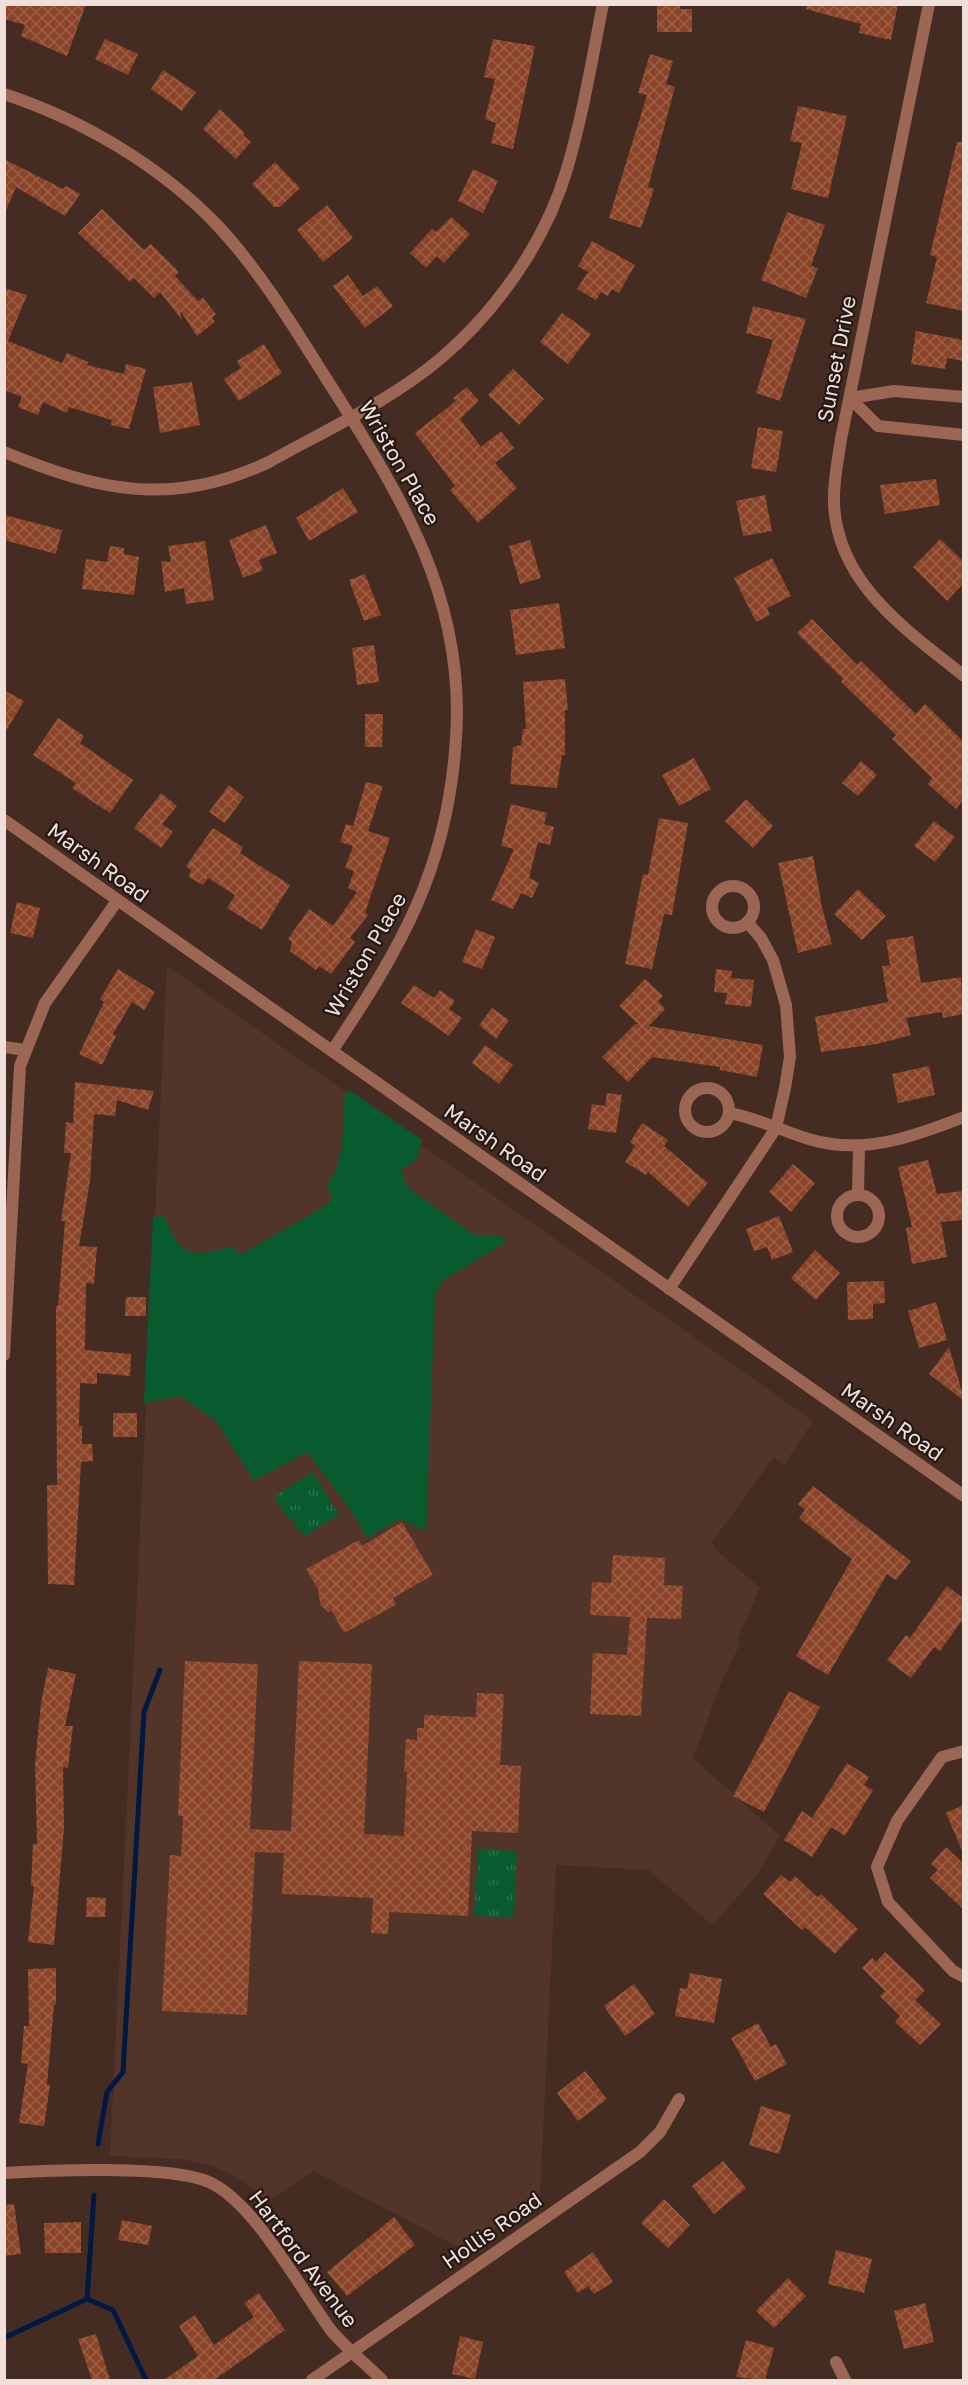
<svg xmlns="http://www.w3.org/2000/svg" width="968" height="2385" viewBox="0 0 968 2385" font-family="'Golos Text',sans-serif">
	<defs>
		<pattern id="park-tufts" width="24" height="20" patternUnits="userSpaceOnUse" patternTransform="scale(1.5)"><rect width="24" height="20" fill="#085b2e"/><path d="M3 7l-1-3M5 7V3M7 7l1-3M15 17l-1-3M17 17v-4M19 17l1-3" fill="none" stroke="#2c724c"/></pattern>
		<pattern id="building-cross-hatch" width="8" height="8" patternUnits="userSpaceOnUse" patternTransform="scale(1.5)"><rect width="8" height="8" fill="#8b4428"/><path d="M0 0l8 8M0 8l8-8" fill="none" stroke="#9c5f47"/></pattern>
	</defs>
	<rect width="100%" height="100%" fill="#452c22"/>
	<polygon fill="#533428" points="167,966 813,1421 784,1465 774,1457 712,1542 716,1550 760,1588 737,1640 741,1642 721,1683 693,1758 780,1836 758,1874 712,1925 649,1870 556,1865 540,2198 464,2250 314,2171 267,2202 241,2179 211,2165 179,2159 110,2156"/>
	<path fill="#085b2e" d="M349,1090L422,1140L417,1160L401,1170L408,1188L476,1236H501L507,1242L443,1280L435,1295L426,1531L400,1519L367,1538L352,1512L307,1452L254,1481L216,1421L180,1396L144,1403L153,1217L165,1216C179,1256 190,1258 230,1247L242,1254L327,1205L332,1197L327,1185C346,1160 342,1129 344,1098Z"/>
	<g fill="url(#park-tufts)">
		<polygon points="313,1472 339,1515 305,1536 293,1524 295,1522 293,1519 289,1519 275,1500 275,1496"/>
		<polygon points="478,1849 517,1851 514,1918 474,1916"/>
	</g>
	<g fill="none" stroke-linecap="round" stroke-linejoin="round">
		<g stroke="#001942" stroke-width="5">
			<polyline points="98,2144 107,2092 123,2072 144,1712 160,1670"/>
			<polyline points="87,2299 94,2195"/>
			<polyline points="4,2338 87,2299 113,2310 146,2380"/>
		</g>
	</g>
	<g fill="url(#building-cross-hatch)">
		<polygon points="4,4 86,4 67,56 21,36 25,25 4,19"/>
		<polygon points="657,4 680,4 680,9 692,9 692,32 657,32"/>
		<polygon points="807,4 898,4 891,40 859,33 861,24 806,9"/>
		<polygon points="105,39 138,54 128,75 95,59"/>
		<polygon points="493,39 535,46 513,149 491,143 496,123 485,119 495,79 484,77"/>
		<polygon points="650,54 673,61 666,84 675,87 648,187 654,189 641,228 609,218 647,95 638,93"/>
		<polygon points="163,70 196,92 182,111 151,89"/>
		<polygon points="798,106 847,116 828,198 791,189 802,143 790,141"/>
		<polygon points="220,109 245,133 243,135 251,142 236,159 203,129"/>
		<polygon points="957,142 963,142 963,311 926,303 937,257 930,255"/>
		<polygon points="4,159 63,189 66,186 80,194 65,216 16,187 4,215"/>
		<polygon points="275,162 300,188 280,207 274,207 252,184"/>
		<polygon points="473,169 498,181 483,213 458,201"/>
		<polygon points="327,205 353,238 323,262 297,230"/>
		<polygon points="102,209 144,250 151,244 179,272 175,276 198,301 203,298 216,314 212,318 215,322 197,336 180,310 182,320 160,292 154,298 134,278 130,282 78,233"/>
		<polygon points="787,212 825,225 811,266 818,268 806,298 761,280"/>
		<polygon points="451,217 470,234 444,263 437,256 426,268 410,253 432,229 436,232"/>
		<polygon points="592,241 635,265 619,293 612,289 608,296 601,292 596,300 577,289 588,272 578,266"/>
		<polygon points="348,275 363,296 377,286 393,306 365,328 333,286"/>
		<polygon points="4,288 27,295 8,341 62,363 67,353 88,362 87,365 124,374 126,364 146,369 129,429 111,425 112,420 69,407 67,413 43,402 38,415 18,407 22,397 4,390"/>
		<polygon points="753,306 806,319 780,401 756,393 773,340 746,333"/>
		<polygon points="562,313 591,334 568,364 540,342"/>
		<polygon points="916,331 963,340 963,361 947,358 945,369 911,364"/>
		<polygon points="264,344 282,373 239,401 224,379 241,368 237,361"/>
		<polygon points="513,369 544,399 519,425 488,395"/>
		<polygon points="192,382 200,425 160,433 153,387"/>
		<polygon points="467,387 479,401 460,419 481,447 501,431 514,448 495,463 517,488 478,523 450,490 455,486 415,433 456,401 453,398"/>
		<polygon points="758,427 783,431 776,472 751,468"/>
		<polygon points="936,479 940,505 885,514 880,485"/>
		<polygon points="343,488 358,512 309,541 296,518"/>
		<polygon points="765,495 772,531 743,536 736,501"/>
		<polygon points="4,515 62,530 56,554 4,540"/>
		<polygon points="266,525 277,553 259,560 263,570 243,578 229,540"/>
		<polygon points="940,539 963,561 963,584 947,601 913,567"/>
		<polygon points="530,540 541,578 520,584 509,546"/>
		<polygon points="205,541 214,600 186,604 184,588 165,592 161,561 171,562 168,546"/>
		<polygon points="110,546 124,548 124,554 139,557 134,595 82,589 86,559 107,562"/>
		<polygon points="772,558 791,596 767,608 770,615 756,622 734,578"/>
		<polygon points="365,574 381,615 364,621 349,580"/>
		<polygon points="559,603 565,648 516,655 510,610"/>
		<polygon points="812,619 857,665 861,661 916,714 925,704 963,741 963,800 956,809 928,784 932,778 892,739 896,735 841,682 843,679 797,633"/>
		<polygon points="374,645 379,682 357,685 352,648"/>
		<polygon points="565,679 568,710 565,710 565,755 562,755 557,788 510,784 513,747 521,745 523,729 526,729 523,682"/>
		<polygon points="4,690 24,701 4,734"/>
		<polygon points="365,714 383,714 382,747 365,747"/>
		<polygon points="58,718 84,736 80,743 133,780 110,813 72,788 76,783 33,755"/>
		<polygon points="694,758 711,789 679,806 662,775"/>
		<polygon points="861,761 877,775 858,796 842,783"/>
		<polygon points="366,782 383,786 368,831 390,838 365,913 368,915 350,938 355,942 331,974 319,966 316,970 290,951 292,942 288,939 309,909 333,926 357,892 348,888 354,871 345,868 353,846 340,842 346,824 353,826"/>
		<polygon points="229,785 244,797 225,823 209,812"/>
		<polygon points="161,793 177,806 162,824 173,832 161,848 134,828"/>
		<polygon points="746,799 773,826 753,848 725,821"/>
		<polygon points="511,804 547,813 544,824 554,827 550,845 538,842 529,878 539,883 532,898 521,893 513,909 491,900 514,849 501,846"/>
		<polygon points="659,818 688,823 672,915 664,914 652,969 625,964 643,874 648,875"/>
		<polygon points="934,821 955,837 935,862 914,846"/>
		<polygon points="213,828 243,847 240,853 290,885 262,930 227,908 235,895 208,878 203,885 189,877 191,870 186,866"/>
		<polygon points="813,856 821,901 820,900 832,944 798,953 778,863"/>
		<polygon points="858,889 886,916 862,940 834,914"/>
		<polygon points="17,902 40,908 33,938 10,933"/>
		<polygon points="476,929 495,937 482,969 462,962"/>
		<polygon points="913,936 921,983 961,977 963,1014 943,1018 942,1012 906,1018 911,1035 877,1044 821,1052 815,1017 888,1002 882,966 890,965 886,940"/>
		<polygon points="118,969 155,992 144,1010 132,1002 113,1034 116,1036 102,1065 79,1054 104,1002 100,999"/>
		<polygon points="716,969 732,971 731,978 754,980 751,1007 725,1004 727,993 714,992"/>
		<polygon points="645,979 663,996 658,1001 665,1009 649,1026 763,1045 757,1077 720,1070 720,1067 652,1057 628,1082 602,1057 635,1024 638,1024 619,1006"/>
		<polygon points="414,985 434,998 440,990 455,1001 449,1009 462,1018 449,1036 401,1003"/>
		<polygon points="492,1008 509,1020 496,1039 479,1025"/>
		<polygon points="485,1045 513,1065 499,1084 472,1063"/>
		<polygon points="929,1066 935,1095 898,1103 892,1074"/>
		<polygon points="75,1082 154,1091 148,1110 117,1100 115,1116 94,1114 90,1181 79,1246 97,1247 94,1284 86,1283 85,1350 131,1354 130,1376 97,1373 97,1384 80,1383 79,1426 82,1426 82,1444 92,1444 93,1461 81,1462 74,1585 48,1584 47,1485 57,1485 56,1306 58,1306 65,1221 61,1221 71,1153 64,1153 66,1122 73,1123"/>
		<polygon points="607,1093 622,1095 616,1133 588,1129 592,1104 605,1106"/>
		<polygon points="642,1123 668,1140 664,1146 708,1183 688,1207 648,1172 646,1175 625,1162 635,1146 630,1142"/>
		<polygon points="928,1160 937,1194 963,1191 963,1220 941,1222 947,1257 912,1264 906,1228 912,1227 898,1167"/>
		<polygon points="793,1164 815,1183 791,1212 769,1192"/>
		<polygon points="779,1216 793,1252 772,1260 767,1247 754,1251 746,1229"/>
		<polygon points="815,1250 840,1273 816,1300 791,1278"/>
		<polygon points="884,1281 885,1303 873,1304 873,1319 848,1320 847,1282"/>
		<polygon points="126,1297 146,1297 146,1316 125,1316"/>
		<polygon points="936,1302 947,1340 919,1348 908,1311"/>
		<polygon points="949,1347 963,1395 963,1400 929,1374"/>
		<rect x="113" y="1413" width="24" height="24"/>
		<polygon points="813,1486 911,1561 896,1580 887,1574 828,1675 796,1656 852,1559 799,1518 805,1510 798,1504"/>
		<polygon points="402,1522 433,1575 393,1598 396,1605 344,1633 332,1611 328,1612 321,1605 318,1595 319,1591 306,1569 359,1540 362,1546"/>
		<polygon points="613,1555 665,1558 664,1585 683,1586 681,1619 647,1618 641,1716 590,1714 593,1653 627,1655 630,1617 590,1615 592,1582 611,1583"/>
		<polygon points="947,1586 963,1598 963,1619 940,1651 934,1647 911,1678 887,1660 906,1635 910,1638"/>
		<polygon points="185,1661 258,1664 250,1829 291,1831 299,1661 372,1664 364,1834 404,1836 407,1772 404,1772 406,1739 417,1740 417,1728 424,1728 424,1715 476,1717 477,1693 504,1694 500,1765 521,1766 518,1833 472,1831 468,1916 389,1912 388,1934 371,1933 373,1898 282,1894 284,1853 255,1852 247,2015 162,2011 170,1855 181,1856 183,1816 178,1816"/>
		<polygon points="48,1668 76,1674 65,1726 73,1726 68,1768 63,1767 64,1828 54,1945 28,1942 34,1886 31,1886 33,1844 37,1844 35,1764 41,1703"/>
		<polygon points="789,1691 820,1707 764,1812 733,1796"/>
		<polygon points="847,1763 869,1777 864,1785 873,1790 845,1836 831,1827 812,1857 784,1840 802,1811 812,1818"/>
		<polygon points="963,1805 963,1853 946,1813"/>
		<polygon points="946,1847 963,1863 963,1909 930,1878 938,1870 931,1864"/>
		<polygon points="781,1875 790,1882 795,1876 817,1897 821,1894 858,1929 835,1954 805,1927 802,1930 763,1894"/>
		<polygon points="87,1897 106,1898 105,1917 86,1917"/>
		<polygon points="885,1952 925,1990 915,2000 941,2024 920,2045 895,2022 900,2016 880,1996 885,1991 862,1968 872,1958 876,1962"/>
		<polygon points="56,1968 56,2005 54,2005 47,2085 50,2085 44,2126 19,2123 28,2064 21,2063 24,2026 29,2026 28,1969"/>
		<polygon points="690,1973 722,1979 714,2023 675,2016 680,1988 687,1989"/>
		<polygon points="634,1984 655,2014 625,2036 604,2006"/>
		<polygon points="758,2023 771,2047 776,2044 787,2064 755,2081 731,2038"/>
		<polygon points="585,2071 607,2099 578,2121 557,2093"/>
		<polygon points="761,2106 791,2115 779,2154 749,2145"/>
		<polygon points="723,2161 746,2188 714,2214 692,2186"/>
		<polygon points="664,2199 690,2225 668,2248 641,2223"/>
		<polygon points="14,2204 21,2254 4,2256 4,2205"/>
		<polygon points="394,2217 415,2245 347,2296 327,2272"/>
		<polygon points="122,2220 152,2226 148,2245 118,2240"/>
		<polygon points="81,2222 81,2253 45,2253 44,2223"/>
		<polygon points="836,2250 872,2259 864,2293 828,2284"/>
		<polygon points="593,2252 613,2282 594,2294 588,2286 578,2293 564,2272"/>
		<polygon points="788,2278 806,2296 774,2328 756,2311"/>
		<polygon points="259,2293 285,2330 214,2380 164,2380 198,2356 179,2326 195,2315 214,2345 254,2317 244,2303"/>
		<polygon points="925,2303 934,2342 904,2349 894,2311"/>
		<polygon points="96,2334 110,2380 92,2380 78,2339"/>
		<polygon points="460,2336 483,2342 475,2379 452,2374"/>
		<polygon points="746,2340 774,2348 765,2380 736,2377"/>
	</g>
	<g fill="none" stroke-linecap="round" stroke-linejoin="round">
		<g stroke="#9b6654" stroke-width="12">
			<path d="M929,4L841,439C838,460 833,482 834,503C837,584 907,630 964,676"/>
			<path d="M4,94C83,120 161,166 218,226C259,270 292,324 324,375C397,490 466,594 456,738C448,868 402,946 332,1051"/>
			<polyline points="850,398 878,426 964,435"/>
			<polyline points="850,398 894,391 964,397"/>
			<path d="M4,452C99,491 172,508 269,462C326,430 390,401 440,359C497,311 546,241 567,169C583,115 592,59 603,4"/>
			<circle cx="733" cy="907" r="21"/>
			<polyline points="4,1047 26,1050"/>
			<circle cx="707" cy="1110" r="22"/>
			<path d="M729,1113C758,1118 784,1132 812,1140C865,1155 915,1136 964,1117"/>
			<polyline points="858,1194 859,1146"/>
			<circle cx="858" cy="1216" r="21"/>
			<polyline points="669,1289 776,1128 785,1088 790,1057 786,1005 773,960 761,938 747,922"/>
			<polyline points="4,1355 20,1066 45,1003 117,901"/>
			<polyline points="964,1751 942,1757 897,1821 877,1867 888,1902 953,1971 964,1977"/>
			<path d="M4,2173C51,2170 170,2165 209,2182C254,2202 300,2288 330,2329C345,2348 365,2363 382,2380"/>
			<polyline points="836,2362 845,2380"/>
			<polyline points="312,2380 640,2152 660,2132 679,2099"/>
		</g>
		<polyline stroke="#9b6654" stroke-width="12" points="4,820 964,1496"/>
	</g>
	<g text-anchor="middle" stroke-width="4.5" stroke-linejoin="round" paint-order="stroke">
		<g font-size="21" fill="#f1e0da" stroke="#231813">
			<text transform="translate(837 359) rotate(-79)" y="7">Sunset Drive</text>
			<text transform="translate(399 463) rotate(60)" y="7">Wriston Place</text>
			<text transform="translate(98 863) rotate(36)" y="7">Marsh Road</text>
			<text transform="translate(366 955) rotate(-60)" y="7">Wriston Place</text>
			<text transform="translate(495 1143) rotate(35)" y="7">Marsh Road</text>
			<text transform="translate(892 1422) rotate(35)" y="7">Marsh Road</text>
			<text transform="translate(492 2231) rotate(-35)" y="7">Hollis Road</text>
			<text transform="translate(303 2259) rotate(53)" y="7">Hartford Avenue</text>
		</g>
	</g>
	<rect width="968" height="2385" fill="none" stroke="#f1e0da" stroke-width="12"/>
</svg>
